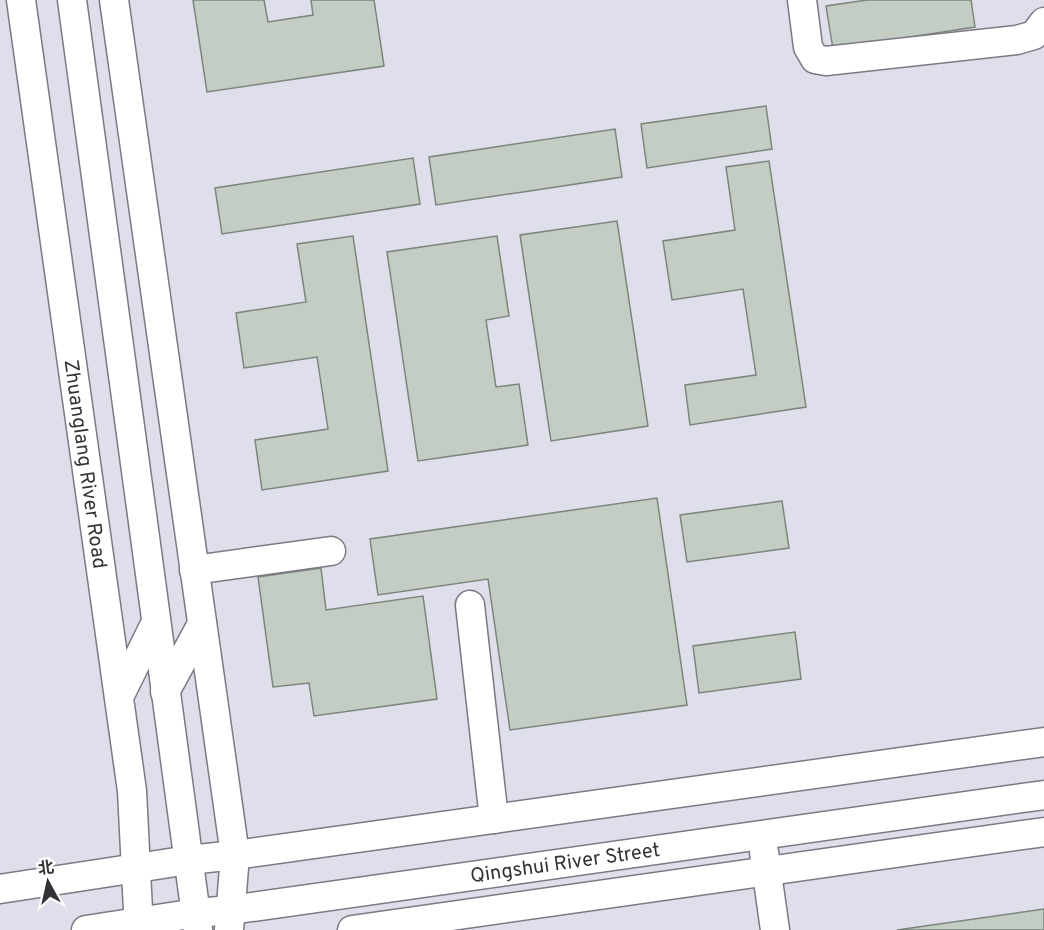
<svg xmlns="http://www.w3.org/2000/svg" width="1044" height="930" viewBox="0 0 1044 930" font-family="Overpass,'Noto Sans SC',sans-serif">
	<rect width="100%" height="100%" fill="#dfdfeb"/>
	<g fill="#c4cdc3" stroke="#7c857c" stroke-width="1.5">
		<polygon points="193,0 264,0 268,22 313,15 311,0 374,0 384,66 207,92"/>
		<polygon points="867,0 971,0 975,27 833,49 826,6"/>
		<polygon points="766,106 772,149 647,168 641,124"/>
		<polygon points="615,129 622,177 436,205 429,157"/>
		<polygon points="413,158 420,204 222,234 215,188"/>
		<polygon points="769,161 806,407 690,425 685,385 756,375 743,289 672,300 663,241 735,230 726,167"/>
		<polygon points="617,221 648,426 551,441 520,235"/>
		<polygon points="353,236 388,471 262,490 255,440 328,429 317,357 244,368 236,313 306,302 297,244"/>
		<polygon points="497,236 509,316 486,320 496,387 519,384 528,445 418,461 387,252"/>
		<polygon points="657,498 687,705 510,730 488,579 378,595 370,539"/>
		<polygon points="782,501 789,548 687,562 680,515"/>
		<polygon points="321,568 326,610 423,596 437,699 314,716 309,683 273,687 258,577"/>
		<polygon points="795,632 801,679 699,693 693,646"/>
		<polygon points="1044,909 1044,930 897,930"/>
	</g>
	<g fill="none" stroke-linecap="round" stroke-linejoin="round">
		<g stroke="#7a7984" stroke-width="31">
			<g id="minor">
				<polyline points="21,0 132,791 139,930"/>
				<path d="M72,0C116,310 155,620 198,930"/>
				<polyline points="114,0 235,855 229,930"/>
				<polyline points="802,0 808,47 815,59 826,61 1017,40 1034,35 1044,22"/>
				<polyline points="194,570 331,551"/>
				<polyline points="470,605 494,819"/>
				<polyline points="165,692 202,624"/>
				<polyline points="119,697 156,622"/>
				<polyline points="764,852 775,930"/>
				<polyline points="0,889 189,860 235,855 1044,742"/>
				<polyline points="86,930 196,913 231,910 1044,795"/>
				<polyline points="352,930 1044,832"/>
			</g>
		</g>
		<use href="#minor" stroke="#fff" stroke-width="28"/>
	</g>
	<g text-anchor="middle" stroke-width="4.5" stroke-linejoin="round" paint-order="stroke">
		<g font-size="20" fill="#323237" stroke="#fff">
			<text transform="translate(86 464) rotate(82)" y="7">Zhuanglang River Road</text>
			<text transform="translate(565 862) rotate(-8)" y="7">Qingshui River Street</text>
		</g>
	</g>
	<g transform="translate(48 882) rotate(352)" stroke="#ffffff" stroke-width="4.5" paint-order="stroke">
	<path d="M0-4.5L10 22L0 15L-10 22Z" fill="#323237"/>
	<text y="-9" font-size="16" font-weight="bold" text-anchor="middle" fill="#323237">北</text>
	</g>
</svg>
